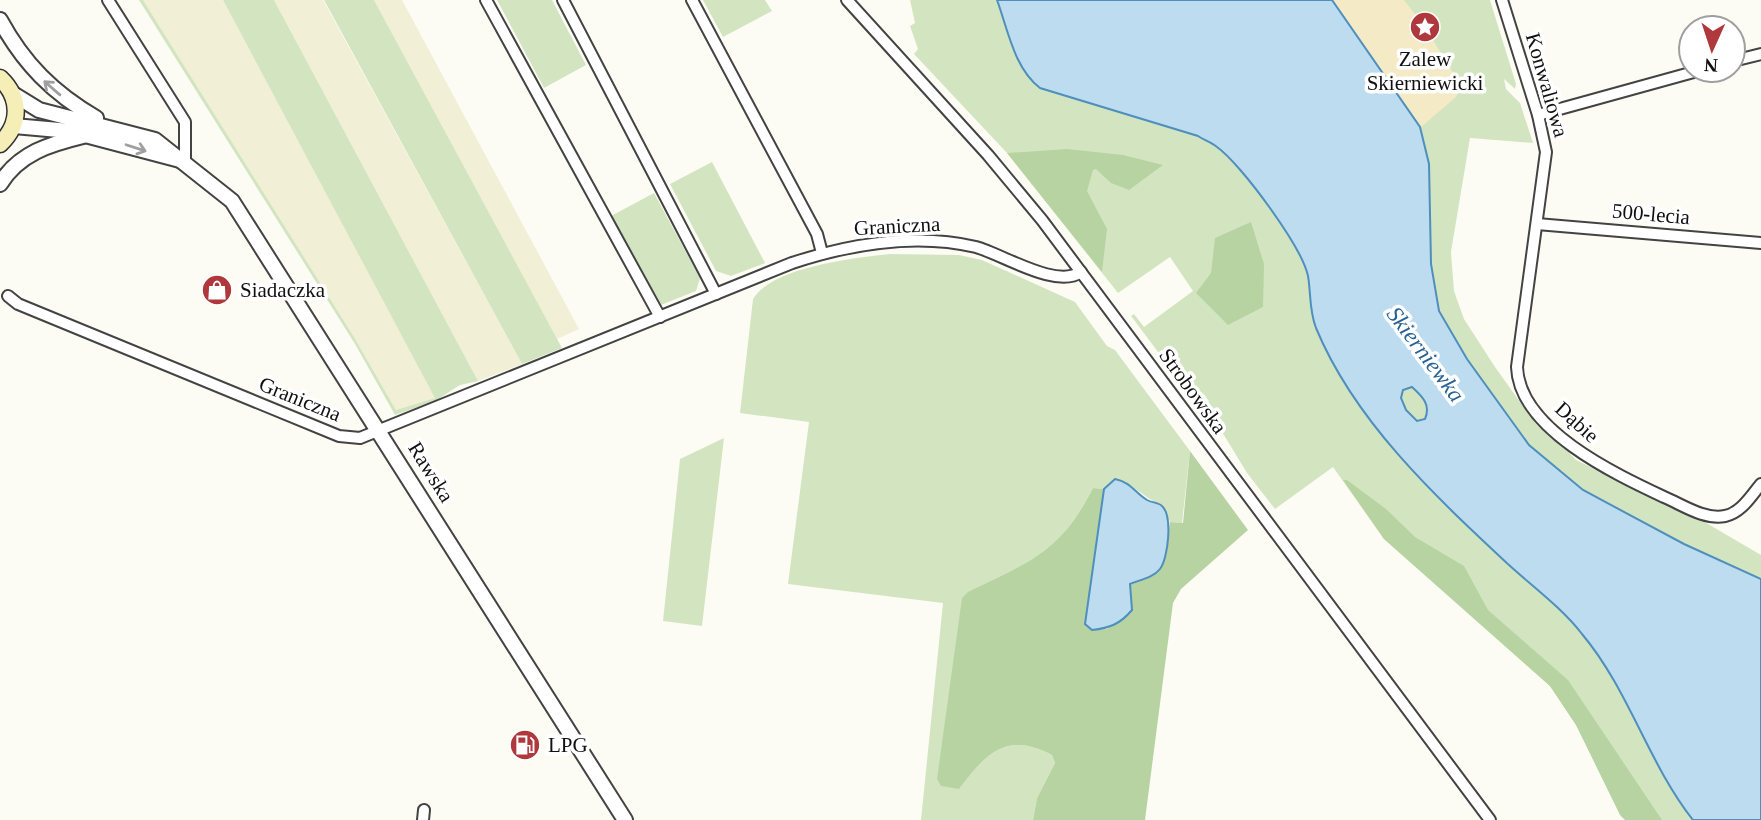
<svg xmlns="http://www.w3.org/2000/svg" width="1761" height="820" viewBox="0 0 1761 820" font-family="Georgia,serif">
	<rect width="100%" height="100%" fill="#fdfcf4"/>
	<g fill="#f1efd6">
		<polygon points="143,0 223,0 436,398 396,410 354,337"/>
		<polygon points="274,0 323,0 522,364 478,381"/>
		<polygon points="374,0 402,0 579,329 557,339"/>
	</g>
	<g fill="#d3e5c0">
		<polygon points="139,0 143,0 354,337 396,410 435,398 223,0 274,0 478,381 460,385 435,401 395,415 355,344"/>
		<polygon points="324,0 374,0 562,348 522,364"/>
		<polygon points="497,0 552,0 586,65 544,88"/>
		<polygon points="703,0 765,0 772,11 723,37"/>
		<polygon points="910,0 1490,0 1516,84 1515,89 1504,79 1506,89 1520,103 1533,143 1470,138 1451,252 1454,291 1464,319 1495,367 1520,402 1576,460 1703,521 1761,555 1761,820 1625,820 1576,725 1550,686 1384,539 1333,467 1275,509 1247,473 1205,404 1209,401 1203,393 1199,396 1167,364 1131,316 1134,314 1144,327 1193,291 1170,257 1118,293 1007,153 914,54 918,49 910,26 915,23"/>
		<polygon points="712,162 765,263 731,276 716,271 670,184"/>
		<polygon points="654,193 700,278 696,291 661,305 611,216"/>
		<path d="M889,254L959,255L982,260L1075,302L1107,346L1115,350L1190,451L1182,523L1170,522L1161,505C1144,498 1133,483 1115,479L1104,489L1093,488C1079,515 1063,538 1039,558L959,789C987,753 1006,731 1052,755L1055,763L1037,798L1033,820H921L943,603L788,584L809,422L740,413L753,299C772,267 854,258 889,254Z"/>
		<polygon points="724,438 702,626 663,621 680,459"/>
	</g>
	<g fill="#b7d3a2">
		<polygon points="1067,149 1123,155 1163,165 1129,190 1111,183 1096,169 1093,170 1087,191 1107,229 1102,272 1007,153"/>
		<polygon points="1251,222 1264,264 1263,307 1228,325 1196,293 1211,273 1215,238"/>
		<path d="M1190,451L1248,530L1181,589L1173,603L1145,820H1033L1037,798L1055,763L1052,755C1006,731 987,753 959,789L941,786L937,779L962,598L968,592C1031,561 1059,554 1093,488L1104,489L1085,624L1092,630L1107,629L1132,610L1130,584C1168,569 1164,559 1170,522L1183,523Z"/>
		<polygon points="1347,480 1386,509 1415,537 1464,566 1488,610 1568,680 1662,820 1625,820 1620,815 1576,725 1550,686 1384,539 1343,480"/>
	</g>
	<polygon fill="#f4eac5" points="1332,0 1404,0 1425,27 1457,79 1460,88 1456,97 1420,128"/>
	<g fill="#bedcef" stroke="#4e8fbd" stroke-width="2" fill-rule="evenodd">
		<path d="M997,0H1332L1420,127L1429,164L1431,264L1439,311L1467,359L1529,445L1583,490L1684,544L1761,579V820H1693C1648,763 1629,690 1582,634C1562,608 1533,587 1509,565C1435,496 1355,422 1316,328C1309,310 1311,293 1308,276C1302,247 1241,164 1217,147C1211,142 1204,140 1198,136L1040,88C1014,68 1008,30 997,0ZM1412,387C1423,397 1431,405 1425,419L1417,421L1406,410L1401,398L1403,390Z"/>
		<path d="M1115,479C1131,482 1135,493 1147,500C1152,503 1158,502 1162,506C1173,516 1168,559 1160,569C1153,578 1139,580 1130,584L1132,610C1120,624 1110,628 1092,630L1085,624L1104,489Z"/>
	</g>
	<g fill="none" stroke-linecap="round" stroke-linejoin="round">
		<g stroke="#434343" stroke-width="14">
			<g id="minor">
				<polyline points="108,0 185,122 185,160"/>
				<polyline points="486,0 660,317"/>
				<polyline points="563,0 716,294"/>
				<polyline points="692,0 817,234 822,253"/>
				<polyline points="847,0 988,155 1042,220 1490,820"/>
				<path d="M1502,0L1538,115L1546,152L1517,367C1519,429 1615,474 1664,497C1683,505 1704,520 1725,516C1741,513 1751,496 1761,484"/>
				<polyline points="1733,61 1761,54"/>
				<polyline points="1538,115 1701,70"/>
				<polyline points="1537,224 1761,243"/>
				<path d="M8,296L18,304L339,436L360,438L792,263C850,244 914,232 976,247C1004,255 1056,289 1081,272"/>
				<polyline points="423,820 424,810"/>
			</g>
		</g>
		<g stroke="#434343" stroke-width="18">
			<g id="tertiary">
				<path d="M0,20C24,64 53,93 96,118"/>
				<polyline points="13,94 39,110 155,140 232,201 625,820"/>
				<polyline points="14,126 70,131 180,160"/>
				<path d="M0,184C19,153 50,144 83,136"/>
			</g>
		</g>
		<g stroke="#323232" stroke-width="19">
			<path id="secondary" d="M0,78C21,98 21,124 0,144"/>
		</g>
		<use href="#minor" stroke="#fff" stroke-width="10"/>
		<use href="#tertiary" stroke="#fff" stroke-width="14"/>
		<use href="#secondary" stroke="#f5efb7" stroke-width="16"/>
	</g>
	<defs><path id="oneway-shaft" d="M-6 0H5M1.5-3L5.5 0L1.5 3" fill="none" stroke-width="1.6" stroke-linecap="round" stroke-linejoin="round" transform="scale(1.75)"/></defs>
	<g stroke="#9f9f9f">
		<use href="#oneway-shaft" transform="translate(52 88) rotate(-139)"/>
		<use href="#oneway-shaft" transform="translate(136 148) rotate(18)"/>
	</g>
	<defs>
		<g id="sight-disc" transform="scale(1.575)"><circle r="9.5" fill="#af383c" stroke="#fff"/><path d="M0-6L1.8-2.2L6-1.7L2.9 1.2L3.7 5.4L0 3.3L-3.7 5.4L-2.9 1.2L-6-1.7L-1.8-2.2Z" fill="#fff"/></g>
		<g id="shop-disc" transform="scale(1.575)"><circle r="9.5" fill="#af383c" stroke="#fff"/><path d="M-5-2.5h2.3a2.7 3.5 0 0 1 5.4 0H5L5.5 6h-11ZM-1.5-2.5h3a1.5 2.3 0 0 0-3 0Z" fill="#fff"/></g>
		<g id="fuel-disc" transform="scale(1.575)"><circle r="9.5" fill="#af383c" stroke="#fff"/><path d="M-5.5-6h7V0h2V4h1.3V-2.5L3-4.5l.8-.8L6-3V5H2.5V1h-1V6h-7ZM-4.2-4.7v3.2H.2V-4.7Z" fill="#fff"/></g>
	</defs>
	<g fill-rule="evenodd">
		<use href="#sight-disc" x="1425" y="27"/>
		<use href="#shop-disc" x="217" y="290"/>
		<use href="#fuel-disc" x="525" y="745"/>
	</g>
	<g text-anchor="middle" stroke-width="7" stroke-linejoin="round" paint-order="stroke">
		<g font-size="21" fill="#101010" stroke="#fff" text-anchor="start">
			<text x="1425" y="66" text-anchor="middle">Zalew<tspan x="1425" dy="24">Skierniewicki</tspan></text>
			<text x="240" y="297">Siadaczka</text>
			<text x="548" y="752">LPG</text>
		</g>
		<g font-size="21" fill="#101010" stroke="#fff">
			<text transform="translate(1547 85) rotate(74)" y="7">Konwaliowa</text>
			<text transform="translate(1651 214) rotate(5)" y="7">500-lecia</text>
			<text transform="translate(897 226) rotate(-3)" y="7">Graniczna</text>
			<text transform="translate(1193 391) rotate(54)" y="7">Strobowska</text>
			<text transform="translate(300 399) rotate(22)" y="7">Graniczna</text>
			<text transform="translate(1577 422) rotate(42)" y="7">Dąbie</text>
			<text transform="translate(431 472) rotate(58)" y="7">Rawska</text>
		</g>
		<g font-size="23" font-style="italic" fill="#276293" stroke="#fff">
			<text transform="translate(1426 354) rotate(53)" y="8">Skierniewka</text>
		</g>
	</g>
	<g transform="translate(1712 49) rotate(183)"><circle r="33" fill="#ffffff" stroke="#9f9f9f" stroke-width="2"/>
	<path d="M0-5L12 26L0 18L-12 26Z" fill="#af383c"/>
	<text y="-10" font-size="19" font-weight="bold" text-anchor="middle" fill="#101010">N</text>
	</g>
</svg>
